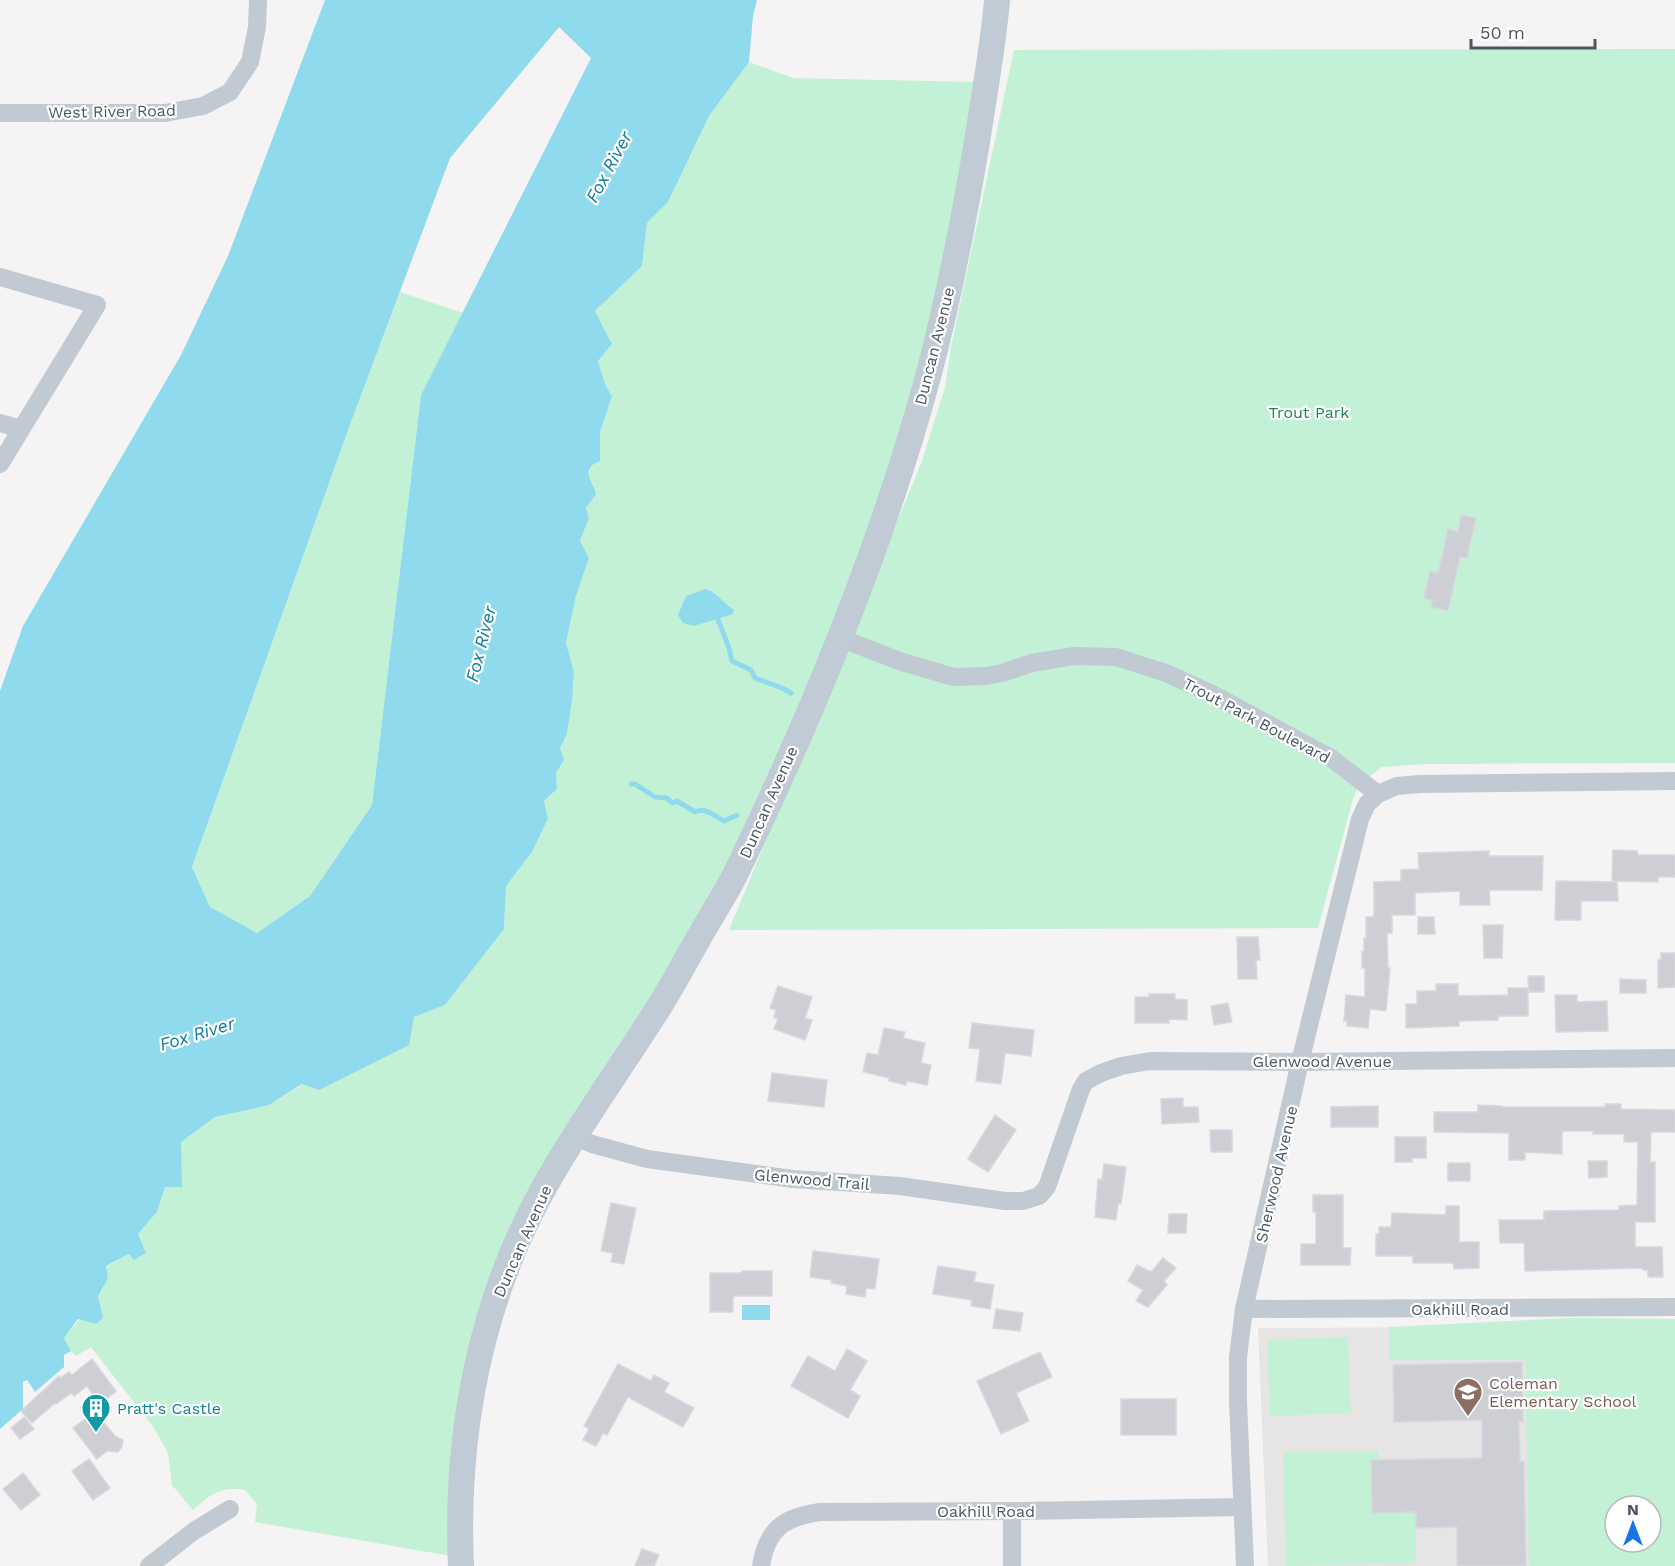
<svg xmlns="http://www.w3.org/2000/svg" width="1675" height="1566" viewBox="0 0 1675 1566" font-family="'Work Sans',sans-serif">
	<rect width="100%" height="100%" fill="#f5f3f3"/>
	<path fill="#e6e4e5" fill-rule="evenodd" d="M1675,1326V1566H1268L1258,1328ZM1615,1506H1651V1542H1615Z"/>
	<g fill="#c3f1d5" fill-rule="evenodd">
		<polygon points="1675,49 1675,763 1426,764 1382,767 1360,784 1353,799 1318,928 729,930 922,461 945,387 951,347 1014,50"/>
		<path d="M749,62L793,78L975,82L943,271L899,436L869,530L806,697L718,883L517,1223L451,1556L255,1522L257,1504L245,1490C220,1486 211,1494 193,1510L172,1485L168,1453L154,1428L91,1347L76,1356L71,1351L63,1339C79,1317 111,1295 106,1267L129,1254L138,1234L157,1212L165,1187L181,1156V1142L215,1117L269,1105L414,1017L445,1005L504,929L506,886L532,852L548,820L544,801L557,789L556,773L564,760L560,748L567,734L572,701L574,672L566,643L576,596L589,558L580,541L589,518L586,508L594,486C585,476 588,466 600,461V432L612,398L605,384L598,361L612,344L595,311L642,266L647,223L668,202L709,116Z"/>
		<polygon points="400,292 463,313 421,395 372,805 310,896 257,934 210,907 192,867 348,430"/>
		<path d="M1569,1318L1675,1319V1566H1529L1525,1360H1389V1327ZM1615,1506H1651V1542H1615Z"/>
		<polygon points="1348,1337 1351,1413 1270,1416 1267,1340"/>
		<polygon points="1378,1451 1379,1460 1371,1460 1372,1513 1416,1512 1416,1563 1286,1566 1283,1452"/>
	</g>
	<g fill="#90daee" fill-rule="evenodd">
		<path d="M325,0H757L753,16L749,62L709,116L668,202L647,223L642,266L595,311L612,344L598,361L605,384L612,397L600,432V461C579,470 593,480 596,494L586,508L589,518L580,541L589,558L576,596L566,643L574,672L572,701L567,734L560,748L564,760L556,773L557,789L544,801L548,819L532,852L506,886L504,929L445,1005L414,1017L409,1045L319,1090L302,1084L269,1105L215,1117L181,1142L182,1187H165L157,1212L138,1234L146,1253L134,1260L129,1254L106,1266L108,1278L98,1297L103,1317L97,1324L78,1319L64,1338L71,1351L64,1355V1367L35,1392L27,1380L23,1382V1409L0,1429V691L23,626L181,355L228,256ZM559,27L591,58L421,395L372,805L310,896L257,933L210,907L192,867L348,430L450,158Z"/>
		<path d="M705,589C716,591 724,604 734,610L733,614L694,626L683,623L678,615L686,596Z"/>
		<rect x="742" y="1305" width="28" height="15"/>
	</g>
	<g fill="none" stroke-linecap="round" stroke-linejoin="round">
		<g stroke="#90daee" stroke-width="5">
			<polyline points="717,617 729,648 732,661 751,670 755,678 782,688 791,693"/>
			<path d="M631,784H635L655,797L667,798L672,803L677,801L695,812C706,807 715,816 724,821L737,815"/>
		</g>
	</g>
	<g fill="#cdcfd5" stroke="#d7d9de" stroke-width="1.5">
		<polygon points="1461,515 1476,518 1467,558 1460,557 1448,611 1431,607 1432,600 1424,598 1430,571 1438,573 1448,529 1458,531"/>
		<polygon points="1613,850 1637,851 1638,855 1675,855 1675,877 1658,877 1658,882 1612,881"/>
		<polygon points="1489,851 1489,856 1543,856 1542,890 1489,890 1490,905 1460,905 1460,891 1415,893 1415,915 1392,915 1392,933 1387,933 1388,968 1390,968 1386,1011 1370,1009 1368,1028 1347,1026 1347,1021 1344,1021 1346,995 1365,997 1365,968 1362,968 1362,952 1364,951 1364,938 1366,938 1366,917 1374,917 1374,882 1401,881 1401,870 1419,869 1418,853"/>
		<polygon points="1556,881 1617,882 1618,901 1581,901 1581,920 1555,920"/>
		<polygon points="1418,917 1434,917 1435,934 1418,934"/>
		<polygon points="1483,925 1503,925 1502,958 1484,958"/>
		<polygon points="1237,937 1258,937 1260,960 1256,960 1257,979 1238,979"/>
		<polygon points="1661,953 1675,953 1675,987 1658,988 1658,960 1661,959"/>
		<polygon points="1528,976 1544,976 1544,992 1529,992"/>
		<polygon points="1620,979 1646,980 1646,993 1620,993"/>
		<polygon points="1436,984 1458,984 1458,996 1508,995 1508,988 1528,988 1528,1016 1498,1016 1498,1020 1459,1021 1459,1026 1406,1028 1406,1004 1417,1004 1417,991 1436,991"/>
		<polygon points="778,986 812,997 805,1018 812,1020 805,1040 774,1029 778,1019 774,1018 776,1010 770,1008"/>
		<polygon points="1149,994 1175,994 1175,999 1187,1000 1187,1020 1169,1019 1169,1023 1135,1023 1135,997 1149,997"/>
		<polygon points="1555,995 1577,995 1577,1002 1607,1001 1608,1031 1556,1032"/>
		<polygon points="1228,1003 1232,1022 1214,1025 1211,1006"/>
		<polygon points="972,1023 1034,1030 1031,1056 1005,1053 1001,1084 976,1081 980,1049 969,1048"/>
		<polygon points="884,1028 905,1032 903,1038 925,1043 921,1063 931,1065 927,1085 907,1081 906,1085 889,1081 889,1078 863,1072 867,1053 878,1055"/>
		<polygon points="772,1073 827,1080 824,1107 768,1101"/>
		<polygon points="1183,1098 1183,1107 1198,1107 1199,1122 1162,1124 1161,1099"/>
		<polygon points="1605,1104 1621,1104 1621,1109 1675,1110 1675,1132 1651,1132 1650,1162 1655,1162 1655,1222 1635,1222 1635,1247 1662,1247 1663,1277 1648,1277 1648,1270 1643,1270 1643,1268 1525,1271 1524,1243 1500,1243 1499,1220 1544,1220 1544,1211 1619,1210 1619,1206 1637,1205 1638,1142 1624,1142 1624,1134 1593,1134 1593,1131 1562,1131 1562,1154 1525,1152 1525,1160 1509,1160 1509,1133 1434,1132 1434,1112 1478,1112 1478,1105 1501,1106 1501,1107 1605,1107"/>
		<polygon points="1378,1106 1378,1127 1331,1127 1331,1107"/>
		<polygon points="995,1115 1016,1130 988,1172 968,1159"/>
		<polygon points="1210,1130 1232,1130 1232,1152 1211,1152"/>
		<polygon points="1395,1137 1426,1137 1426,1158 1412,1158 1412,1162 1395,1162"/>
		<polygon points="1588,1161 1607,1161 1607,1177 1589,1178"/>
		<rect x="1448" y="1163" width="22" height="18"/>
		<polygon points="1104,1164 1126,1167 1121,1204 1118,1203 1116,1220 1095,1217 1098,1179 1102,1180"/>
		<polygon points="1313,1195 1343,1195 1343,1248 1351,1248 1350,1265 1301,1265 1301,1244 1316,1244 1316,1212 1313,1212"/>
		<polygon points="611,1203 636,1208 624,1264 611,1262 613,1253 601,1251"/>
		<polygon points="1446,1206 1459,1206 1459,1242 1479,1242 1479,1268 1454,1269 1453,1263 1413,1263 1413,1256 1376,1256 1376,1234 1379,1234 1379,1227 1391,1227 1392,1213 1446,1215"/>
		<polygon points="1169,1214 1187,1214 1186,1233 1168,1233"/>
		<polygon points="813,1251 879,1259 875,1289 866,1288 865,1297 846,1294 847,1286 831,1283 832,1280 810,1277"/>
		<polygon points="1163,1258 1176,1268 1164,1281 1167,1285 1148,1307 1136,1301 1143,1290 1128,1281 1137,1265 1151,1272"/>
		<polygon points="938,1266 976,1272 974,1282 994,1285 990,1309 971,1306 972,1300 933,1294"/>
		<polygon points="742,1271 772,1271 772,1296 733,1296 733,1312 710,1312 710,1273 742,1273"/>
		<polygon points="996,1309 1023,1313 1020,1331 993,1328"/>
		<polygon points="847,1349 867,1361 850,1390 860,1396 848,1418 791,1386 808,1356 835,1371"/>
		<polygon points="1040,1352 1052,1377 1016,1393 1029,1421 1001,1434 977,1381"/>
		<polygon points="92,1359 116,1391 100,1404 87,1386 74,1396 71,1393 56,1404 55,1403 32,1423 21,1411 59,1376 60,1378 69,1372 72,1375"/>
		<polygon points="1522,1362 1523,1422 1519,1422 1520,1461 1524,1461 1526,1566 1457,1566 1457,1527 1416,1528 1416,1512 1372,1513 1371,1460 1482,1458 1482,1420 1394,1422 1393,1365"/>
		<polygon points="618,1364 651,1381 654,1375 669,1383 664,1392 694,1408 683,1427 628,1397 607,1435 603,1433 596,1446 583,1440 589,1429 584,1426"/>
		<rect x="1121" y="1399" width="55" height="36"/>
		<polygon points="95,1412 115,1436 123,1440 122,1447 118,1452 107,1451 97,1459 73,1428"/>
		<polygon points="24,1417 34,1429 20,1439 11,1428"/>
		<polygon points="89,1459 110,1488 93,1500 72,1471"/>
		<polygon points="23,1473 40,1495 21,1510 3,1489"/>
		<polygon points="642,1549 659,1555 654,1566 635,1566"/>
	</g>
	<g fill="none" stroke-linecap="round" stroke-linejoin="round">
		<g stroke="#c1cad2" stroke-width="18">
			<polyline points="0,113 165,113 203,106 230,92 250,62 257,27 258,0"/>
			<polyline points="0,277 97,305 0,464"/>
			<polyline points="0,423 21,429"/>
			<polyline points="840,638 902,662 954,677 986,676 1002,673 1032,663 1074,656 1116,657 1166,673 1212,694 1331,758 1378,794 1397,786 1420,784 1675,781"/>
			<polyline points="575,1137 592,1144 647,1159 793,1179 900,1186 1005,1201 1023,1201 1039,1196 1047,1187 1081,1089 1086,1081 1101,1073 1121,1066 1150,1061 1300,1062 1675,1058"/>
			<polyline points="1244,1309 1675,1307"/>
			<polyline points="149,1566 194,1531 230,1509"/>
			<path d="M761,1566C767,1529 784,1517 820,1512L1023,1511L1242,1507"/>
			<polyline points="1012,1566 1012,1511"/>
			<polyline points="1245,1566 1238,1401 1238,1357 1244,1309 1300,1062 1360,819 1367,804 1378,794"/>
		</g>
		<path stroke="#c1cbd6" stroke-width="26" d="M461,1566C455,1435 480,1300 546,1184C580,1123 622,1066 659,1007C674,983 687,958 701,934C712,914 725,895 735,875C812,716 883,544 929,373C949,297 964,219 977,142C984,95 993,48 997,0"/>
	</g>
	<defs>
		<g id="school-pin" transform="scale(1.5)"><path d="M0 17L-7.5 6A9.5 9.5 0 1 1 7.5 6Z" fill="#8d6e63" stroke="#fff"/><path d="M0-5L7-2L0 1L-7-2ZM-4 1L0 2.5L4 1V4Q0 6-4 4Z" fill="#fff"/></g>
		<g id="building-pin" transform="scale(1.5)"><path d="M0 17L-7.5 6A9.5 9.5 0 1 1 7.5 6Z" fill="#0f9aa8" stroke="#fff"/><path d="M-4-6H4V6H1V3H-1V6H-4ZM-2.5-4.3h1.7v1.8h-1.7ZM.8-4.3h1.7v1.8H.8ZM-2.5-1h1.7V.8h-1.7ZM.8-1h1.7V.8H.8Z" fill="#fff"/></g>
	</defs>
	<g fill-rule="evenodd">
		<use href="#school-pin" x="1468" y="1392"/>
		<use href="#building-pin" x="96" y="1408"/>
	</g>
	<g text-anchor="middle" stroke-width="4.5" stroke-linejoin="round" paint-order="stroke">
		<g font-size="16" fill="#4a5661" stroke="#fff">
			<text transform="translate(112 111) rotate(-1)" y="6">West River Road</text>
			<text transform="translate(934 346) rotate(-76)" y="6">Duncan Avenue</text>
			<text transform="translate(1257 720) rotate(28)" y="6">Trout Park Boulevard</text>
			<text transform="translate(768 802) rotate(-66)" y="6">Duncan Avenue</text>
			<text x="1322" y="1067">Glenwood Avenue</text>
			<text transform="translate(1276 1174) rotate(-77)" y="6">Sherwood Avenue</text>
			<text transform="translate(812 1179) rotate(5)" y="6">Glenwood Trail</text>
			<text transform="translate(522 1241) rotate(-66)" y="6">Duncan Avenue</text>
			<text x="1460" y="1315">Oakhill Road</text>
			<text x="986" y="1517">Oakhill Road</text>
		</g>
		<g font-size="16" fill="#17864f" stroke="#fff">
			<text x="1309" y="418">Trout Park</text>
		</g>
		<g font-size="16" fill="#785e54" stroke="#fff" text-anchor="start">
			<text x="1489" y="1389">Coleman<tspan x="1489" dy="18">Elementary School</tspan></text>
		</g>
		<g font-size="16" fill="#0d838f" stroke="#fff" text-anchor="start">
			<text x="117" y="1414">Pratt's Castle</text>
		</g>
		<g font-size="18" font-style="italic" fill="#0c7c9b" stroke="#fff">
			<text transform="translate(609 167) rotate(-62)" y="6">Fox River</text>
			<text transform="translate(481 644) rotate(-76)" y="6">Fox River</text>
			<text transform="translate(197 1034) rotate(-17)" y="6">Fox River</text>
		</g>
	</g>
	<g transform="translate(1633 1524)"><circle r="28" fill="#ffffff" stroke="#b7bbc0" stroke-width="1.5"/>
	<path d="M0-4.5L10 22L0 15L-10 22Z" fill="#1a73e8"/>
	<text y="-9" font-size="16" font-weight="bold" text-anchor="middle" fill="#4a5661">N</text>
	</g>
	<path d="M1471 39v9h124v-9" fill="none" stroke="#4a5661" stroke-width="3"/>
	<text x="1480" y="39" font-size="18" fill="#4a5661" stroke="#ffffff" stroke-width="4.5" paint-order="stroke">50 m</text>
</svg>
